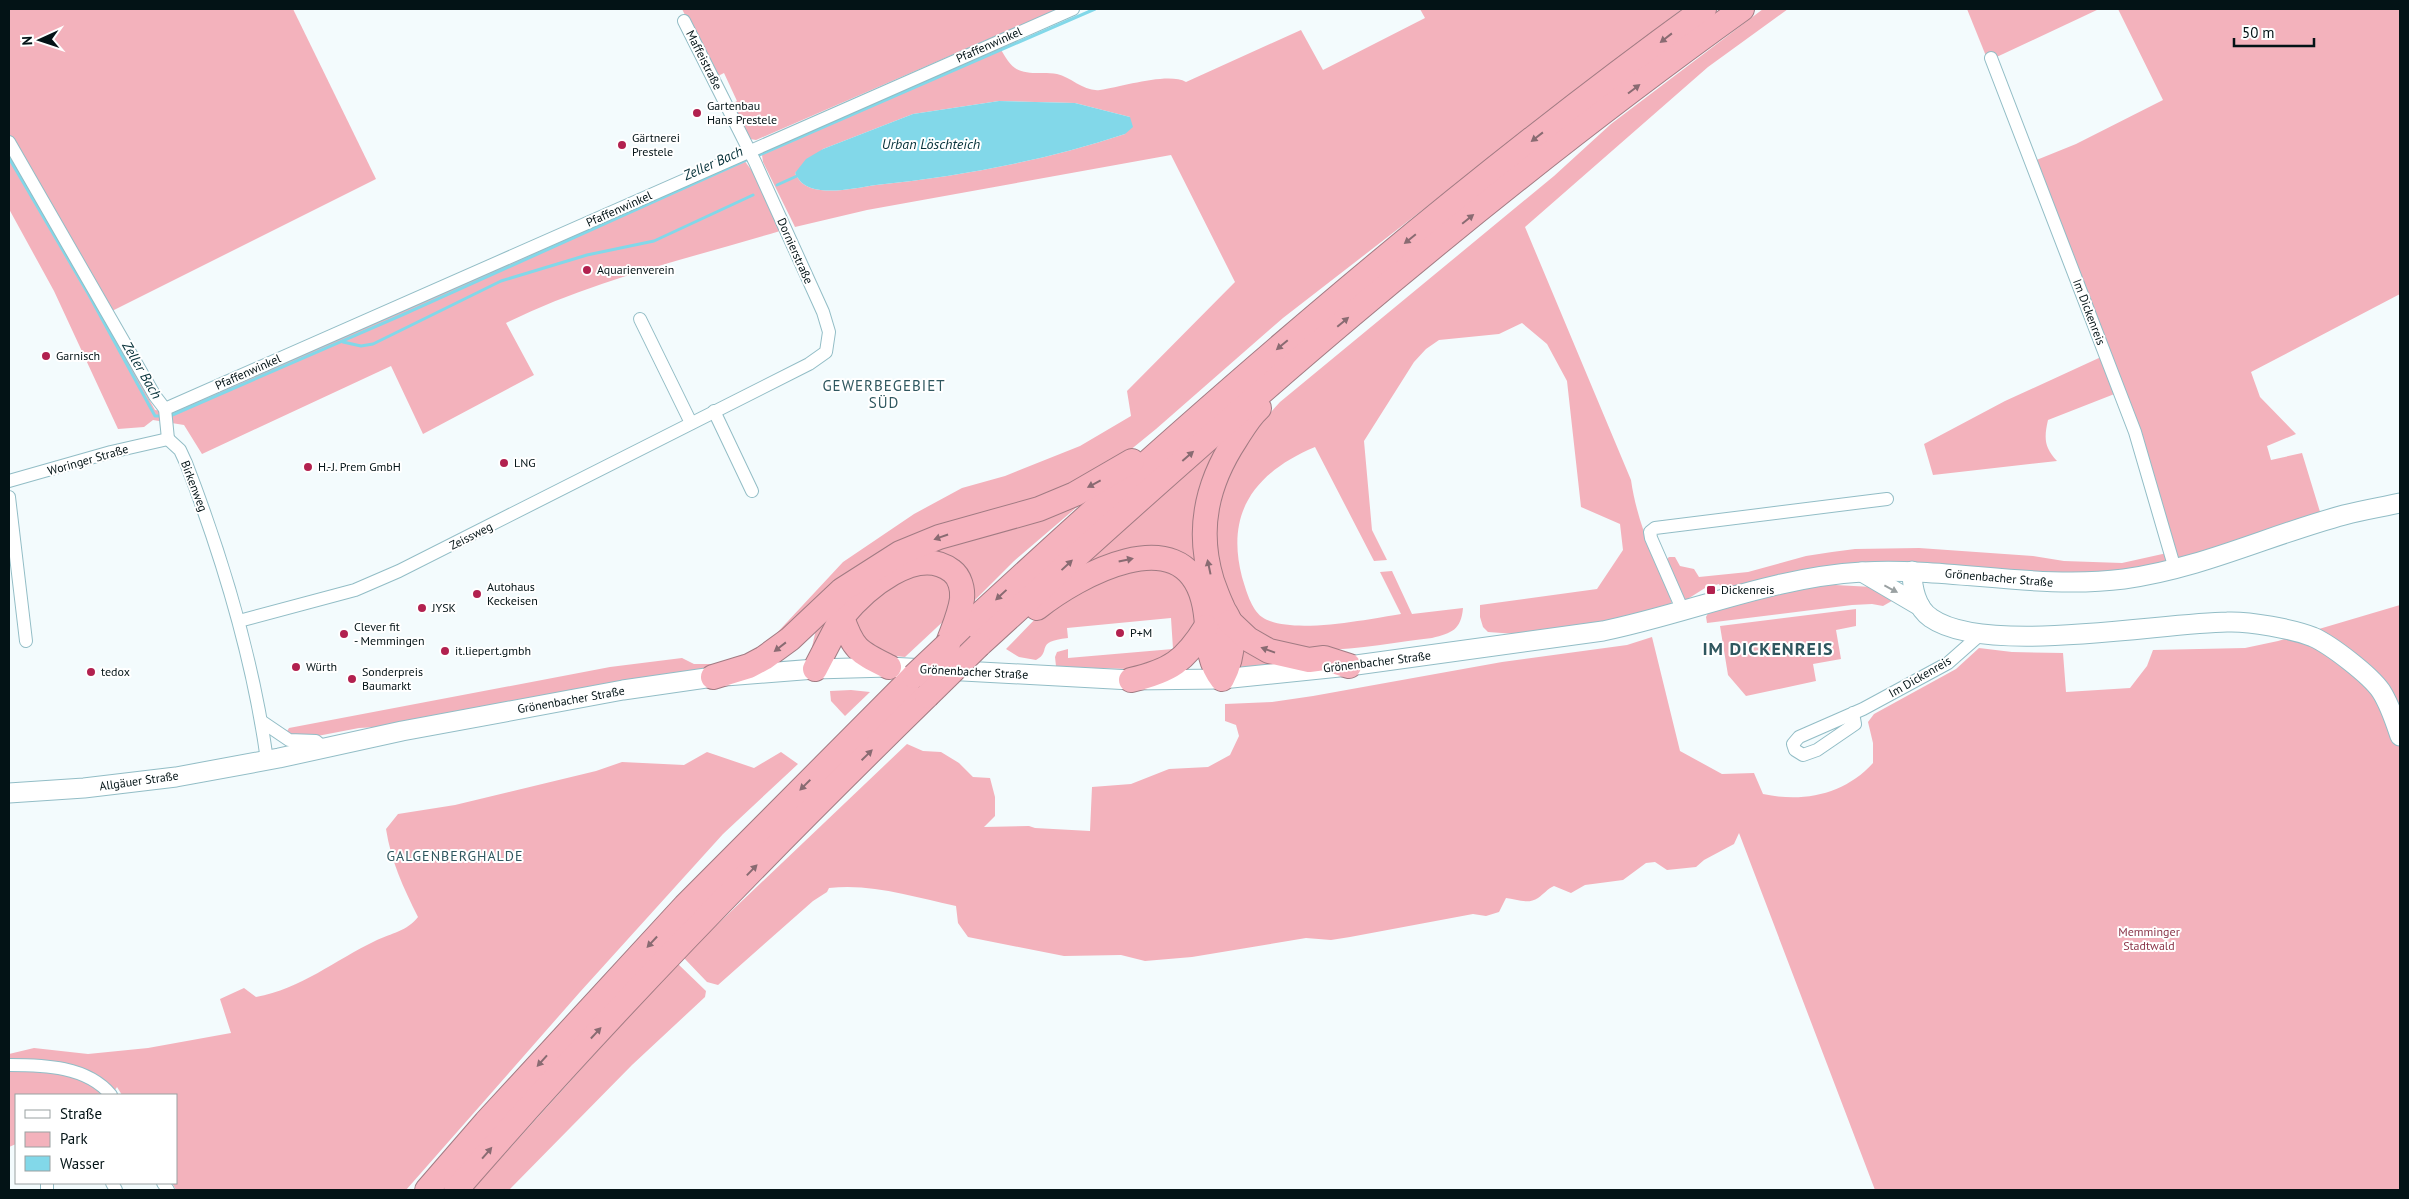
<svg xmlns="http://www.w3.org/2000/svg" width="2409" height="1199" viewBox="0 0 2409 1199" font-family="'PT Sans',sans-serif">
	<rect width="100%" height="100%" fill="#f3fbfd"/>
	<g fill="#f3b2bc" fill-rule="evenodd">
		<polygon points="9,9 293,9 376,179 110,312 9,138"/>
		<polygon points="682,9 1058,9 756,140 750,139 730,105 737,101 724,73 716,77"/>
		<path d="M1420,9H1682L1283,318L1156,429L1118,460L1081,484L1005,511L727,666L395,726L359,728L307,738L286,733L289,728L610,667L682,658L694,664H715L749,653L775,635L843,562L914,514L962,488L1005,476L1080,446L1131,416L1127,391L1235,282L1171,155L867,210L795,227L763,162L762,155L765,151L999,46C1003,53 1008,63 1015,68C1027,76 1044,71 1057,74C1071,77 1084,92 1100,90C1122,87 1168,72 1186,82L1301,30L1323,70L1425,18ZM999,101L1075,103L1130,117L1125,134C1044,161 960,176 876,185C856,188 831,194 811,188C803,185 799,181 795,173L823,149L913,114Z"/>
		<path d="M1763,9H1788L1708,67L1525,227L1631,480C1637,522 1654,558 1670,597L1672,604L1669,607L1616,621L1516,634L1488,632L1483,627L1480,617V605L1597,589L1623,550L1620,524L1581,507L1567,381L1547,344L1522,323L1499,334L1439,340L1426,349L1414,362L1364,441L1372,530L1387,560L1374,561L1315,447C1256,472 1225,511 1242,577C1246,590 1251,609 1262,617C1289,636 1369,619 1401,614L1380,572L1392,571L1412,614L1463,608C1461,630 1452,633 1432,638C1387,643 1323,657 1281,645C1254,637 1236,616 1227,590C1224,581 1220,571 1218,561C1203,500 1241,445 1280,402L1554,176L1611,124Z"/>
		<polygon points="1967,9 2099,9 1988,61"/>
		<polygon points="2118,9 2400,9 2400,294 2251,372 2260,397 2296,434 2267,446 2271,460 2302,453 2321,515 2179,562 2034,161 2076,144 2163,100"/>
		<path d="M9,149L155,410L162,411L744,160L755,175L780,231C687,259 593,280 506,323L534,375L423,434L391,366L202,454L184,425L153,420L144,427L118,429L54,291L9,209Z"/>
		<path d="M2101,357L2117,393L2048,420C2044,438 2044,447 2057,461L1933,475L1924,444L2005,401Z"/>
		<polygon points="1223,439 1206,582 1183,561 1072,575"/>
		<polygon points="1098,489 1014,561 967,608 969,592 913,557 815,657 812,647 817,625 889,565"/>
		<polygon points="1919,548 2033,556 2064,561 2122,563 2167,553 2169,558 2163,566 2069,575 1912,562 1889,562 1865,563 1722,589 1719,584 1705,588 1686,600 1682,597 1665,561 1669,557 1675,557 1680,566 1694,569 1699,577 1748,572 1806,556 1832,552 1855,549"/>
		<path d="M1126,565L1179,574L1199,615L1177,656L1128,669L1064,667L1056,666L1055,657L1057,652L1068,649V658L1173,649L1171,618L1067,628L1068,638C1033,642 1053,651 1036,660L1019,657L1006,649L1038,616Z"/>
		<polygon points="934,567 956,585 950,615 905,657 885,655 859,642 854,616 878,591"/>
		<polygon points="1817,584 1872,587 1897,598 1883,606 1872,604 1852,605 1707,623 1706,617 1709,611"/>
		<path d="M2400,605V1190H1875L1739,833L1734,844L1704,860L1696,867L1667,870L1655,862L1646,863L1623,880L1585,885L1571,893L1554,886C1547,889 1544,894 1538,898C1528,905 1516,899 1506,898L1499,912L1486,916L1473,914L1350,937L1331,940L1306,938L1192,957L1145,961L1121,955L1064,956L968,937L958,923L956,906C914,897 872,883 829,888L827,892L813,901L718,985L707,982L683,957L907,744L923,751L941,752L959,763L973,777L990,778L995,797V816L984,827L1029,826L1035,828L1090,831L1092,787L1131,784L1169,769L1208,767L1230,755L1239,736L1236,725L1225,721V704L1272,702L1313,696L1502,662L1627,645L1652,637L1680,751L1722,774L1754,773L1763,794C1804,803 1845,794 1873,763V743L1868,722L1874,714L1956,669L1979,648L2012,652L2063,653L2066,692L2130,688L2147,666L2153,650L2245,648L2278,641Z"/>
		<polygon points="1856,609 1856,626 1836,630 1841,659 1813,664 1816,681 1746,696 1728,675 1720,626"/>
		<polygon points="1237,638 1286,664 1235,668"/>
		<polygon points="851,690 870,692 845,716 831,701 830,691"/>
		<path d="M707,752L754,768L781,752L798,764L723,834L580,992L406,1190H176L172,1183H176V1095H122L117,1087L112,1095H16V1144L9,1147V1054L34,1048L88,1054L148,1048L231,1033L220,999L244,988L256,997C301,989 335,960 375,941C392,933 407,931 418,917C403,887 391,861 386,829L398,814L455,805L596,771L622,762L684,765Z"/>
		<polygon points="677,963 706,991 705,997 632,1065 509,1190 472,1190"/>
	</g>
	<path fill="#82d8e9" d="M999,101L1075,103L1130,117L1133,127L1125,134C1044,161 960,176 876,185C856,188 831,194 811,188C803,185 799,181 795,173L806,159L823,149L913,114Z"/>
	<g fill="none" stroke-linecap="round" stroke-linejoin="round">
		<g stroke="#82d8e9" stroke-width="3">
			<polyline points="757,156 1095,9"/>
			<polyline points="9,158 89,295 155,416 163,416"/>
			<polyline points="777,185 797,176"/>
			<polyline points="343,342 361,346 373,344 501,281 587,255 654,241 753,195"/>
			<polyline points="170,416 402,315 751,158"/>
		</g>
		<g stroke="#92bdc6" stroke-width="14">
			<g id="street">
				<polyline points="1991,58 2135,432 2175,569"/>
				<polyline points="9,142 155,396 165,409 168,439"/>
				<polyline points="640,319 691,423"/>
				<polyline points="165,409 1073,9"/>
				<polyline points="714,411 752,491"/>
				<path d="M168,439L180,450L186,463C223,559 253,658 267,760"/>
				<polyline points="9,481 111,452 168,439"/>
				<polyline points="9,497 26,641"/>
				<polyline points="1683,611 1651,538 1650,532 1655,528 1887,499"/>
				<polyline points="239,621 355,590 399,571 809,364 826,352 829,332 823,312 755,162 684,21"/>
				<polyline points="1853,713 1855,724 1817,750 1803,755 1795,750 1793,744 1799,737 1863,709 1948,663 1982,633"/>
				<polyline points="261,721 289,740 316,741 323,747"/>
				<path d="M9,1065C44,1065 87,1066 111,1095"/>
				<polyline points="47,1183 47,1190"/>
				<polyline points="112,1183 116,1190"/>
				<polyline points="163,1183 168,1190"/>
			</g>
		</g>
		<g stroke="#92bdc6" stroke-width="21">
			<g id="secondary">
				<path d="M1912,571C1912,587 1916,608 1931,618C1985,656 2158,623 2227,622C2249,621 2293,629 2313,637C2331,645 2370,675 2381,691C2390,705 2395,721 2400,736"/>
				<polyline points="1862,572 1920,606"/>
				<path d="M9,793L84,788L176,777L279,758L402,731L623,690L713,677L815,669L889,667L1131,680L1222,679L1349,666L1603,631C1690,613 1773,577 1862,572C1950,567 2036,590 2124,579C2203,568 2269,535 2344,515C2363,510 2382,507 2400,503"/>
			</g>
		</g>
		<g stroke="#a17b83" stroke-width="26">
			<g id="highway">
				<path d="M1037,608C1077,576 1181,518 1203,599C1211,627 1203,655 1222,679C1231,662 1234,642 1230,623C1229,617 1224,612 1222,606C1218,598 1215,589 1212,581C1196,529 1207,483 1236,439C1243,428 1249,417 1259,408"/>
				<polyline points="1230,622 1248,639 1269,651 1309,660 1324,658 1349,666"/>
				<path d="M948,644C1189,420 1438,202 1704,9"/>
				<path d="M979,645C1223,421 1473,202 1742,9"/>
				<path d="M889,667C859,652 853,650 842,617C864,590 917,543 952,571C960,577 963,589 962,599C960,614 953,629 948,643"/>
				<polyline points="815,669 842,617"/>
				<polyline points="713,677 749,666 764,658 790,639 842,590 900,553 939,537 1039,509 1075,494 1132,461"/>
				<path d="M1131,680C1170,671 1185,661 1206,627"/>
				<polyline points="427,1190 486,1122 685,906 914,676"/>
				<path d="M456,1190C605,1018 764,855 927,696"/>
			</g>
		</g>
		<use href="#street" stroke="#fff" stroke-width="12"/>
		<use href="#secondary" stroke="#fff" stroke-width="19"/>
		<use href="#highway" stroke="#f6b3be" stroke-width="24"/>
		<g stroke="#a17b83" stroke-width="26" stroke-linecap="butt">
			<g id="highway-bridge">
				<polyline points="914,676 948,644"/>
				<polyline points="927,696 979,645"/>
			</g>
		</g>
		<use href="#highway-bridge" stroke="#f6b3be" stroke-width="24"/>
	</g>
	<defs><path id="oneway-solid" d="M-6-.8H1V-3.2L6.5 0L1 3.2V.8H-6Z" transform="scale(1.25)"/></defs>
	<g fill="#896b72">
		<use href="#oneway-solid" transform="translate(1666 38) rotate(142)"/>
		<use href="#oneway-solid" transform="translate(1634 89) rotate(-37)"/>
		<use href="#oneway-solid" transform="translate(1537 137) rotate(142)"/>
		<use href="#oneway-solid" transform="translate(1468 219) rotate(-39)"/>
		<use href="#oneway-solid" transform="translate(1410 239) rotate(141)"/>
		<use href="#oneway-solid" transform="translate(1343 322) rotate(-40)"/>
		<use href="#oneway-solid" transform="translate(1282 345) rotate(140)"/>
		<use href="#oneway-solid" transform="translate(1188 456) rotate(-41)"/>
		<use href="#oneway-solid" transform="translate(1094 484) rotate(152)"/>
		<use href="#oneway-solid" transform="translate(941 537) rotate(161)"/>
		<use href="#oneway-solid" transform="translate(1126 560) rotate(-12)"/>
		<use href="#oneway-solid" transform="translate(1067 565) rotate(-43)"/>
		<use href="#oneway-solid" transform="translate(1209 567) rotate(-102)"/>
		<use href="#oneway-solid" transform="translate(1001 595) rotate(137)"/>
		<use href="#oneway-solid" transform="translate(780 647) rotate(142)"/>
		<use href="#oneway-solid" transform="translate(1268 650) rotate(-160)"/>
		<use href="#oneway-solid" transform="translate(867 755) rotate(-44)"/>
		<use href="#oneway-solid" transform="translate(805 785) rotate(135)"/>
		<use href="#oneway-solid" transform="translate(752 870) rotate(-46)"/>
		<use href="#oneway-solid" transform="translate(652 942) rotate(133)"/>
		<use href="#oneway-solid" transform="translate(596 1033) rotate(-47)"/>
		<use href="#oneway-solid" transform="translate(542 1061) rotate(132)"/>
		<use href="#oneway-solid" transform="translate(487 1153) rotate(-49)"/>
	</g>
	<use fill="#9aa1a2" href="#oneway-solid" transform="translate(1891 589) rotate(28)"/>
	<g fill="#b2214f" stroke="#fff" stroke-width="2">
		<circle cx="697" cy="113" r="5"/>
		<circle cx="622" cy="145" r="5"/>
		<circle cx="587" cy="270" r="5"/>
		<circle cx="46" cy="356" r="5"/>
		<circle cx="504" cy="463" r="5"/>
		<circle cx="308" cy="467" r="5"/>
		<rect x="1706" y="585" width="10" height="10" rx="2.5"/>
		<circle cx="477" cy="594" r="5"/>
		<circle cx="422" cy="608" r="5"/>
		<circle cx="1120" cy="633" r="5"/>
		<circle cx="344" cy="634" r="5"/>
		<circle cx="445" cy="651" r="5"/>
		<circle cx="296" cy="667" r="5"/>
		<circle cx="91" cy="672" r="5"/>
		<circle cx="352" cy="679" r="5"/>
	</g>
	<g text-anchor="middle" stroke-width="4" stroke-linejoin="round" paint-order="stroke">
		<g font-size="12" fill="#031316" stroke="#fff">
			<text transform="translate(989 45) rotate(-24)" y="4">Pfaffenwinkel</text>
			<text transform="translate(704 60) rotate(63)" y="4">Maffeistraße</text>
			<text transform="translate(619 209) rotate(-24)" y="4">Pfaffenwinkel</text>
			<text transform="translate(795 251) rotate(66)" y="4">Dornierstraße</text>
			<text transform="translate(2089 312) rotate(69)" y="4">Im Dickenreis</text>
			<text transform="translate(248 372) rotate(-24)" y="4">Pfaffenwinkel</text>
			<text transform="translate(88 460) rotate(-16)" y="4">Woringer Straße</text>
			<text transform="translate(194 486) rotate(69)" y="4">Birkenweg</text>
			<text transform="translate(471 536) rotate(-27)" y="4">Zeissweg</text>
			<text transform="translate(1999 578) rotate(5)" y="4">Grönenbacher Straße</text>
			<text transform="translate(1377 662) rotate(-7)" y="4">Grönenbacher Straße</text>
			<text transform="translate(974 672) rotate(3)" y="4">Grönenbacher Straße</text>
			<text transform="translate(1920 677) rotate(-30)" y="4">Im Dickenreis</text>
			<text transform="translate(571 700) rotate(-10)" y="4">Grönenbacher Straße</text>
			<text transform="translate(139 781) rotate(-8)" y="4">Allgäuer Straße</text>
		</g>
		<g font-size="12" fill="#031316" stroke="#fff" text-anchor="start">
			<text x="707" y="110">Gartenbau<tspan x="707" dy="14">Hans Prestele</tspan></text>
			<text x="632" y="142">Gärtnerei<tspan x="632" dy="14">Prestele</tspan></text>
			<text x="597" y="274">Aquarienverein</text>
			<text x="56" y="360">Garnisch</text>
			<text x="514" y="467">LNG</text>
			<text x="318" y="471">H.-J. Prem GmbH</text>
			<text x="487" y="591">Autohaus<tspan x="487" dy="14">Keckeisen</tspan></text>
			<text x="1721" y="594">Dickenreis</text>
			<text x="432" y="612">JYSK</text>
			<text x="354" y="631">Clever fit<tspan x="354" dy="14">- Memmingen</tspan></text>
			<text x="1130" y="637">P+M</text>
			<text x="455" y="655">it.liepert.gmbh</text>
			<text x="306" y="671">Würth</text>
			<text x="101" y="676">tedox</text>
			<text x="362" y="676">Sonderpreis<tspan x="362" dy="14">Baumarkt</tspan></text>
		</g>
		<g font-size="12" fill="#8b364a" stroke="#fff">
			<text x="2149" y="936">Memminger<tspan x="2149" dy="14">Stadtwald</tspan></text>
		</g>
		<g font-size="14" font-style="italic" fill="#07323a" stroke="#fff">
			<text x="931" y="149">Urban Löschteich</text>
			<text transform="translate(713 163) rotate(-24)" y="5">Zeller Bach</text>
			<text transform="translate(142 370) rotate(60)" y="5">Zeller Bach</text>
		</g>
		<g font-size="14" letter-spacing="1" fill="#2f575f" stroke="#fff">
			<text x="455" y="861">GALGENBERGHALDE</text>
		</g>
		<g font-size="15" letter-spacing="1" fill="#2f575f" stroke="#fff">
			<text x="884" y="391">GEWERBEGEBIET<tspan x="884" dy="17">SÜD</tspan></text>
		</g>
		<g font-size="18" font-weight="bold" letter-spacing="1" fill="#2f575f" stroke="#fff">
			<text x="1768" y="655">IM DICKENREIS</text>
		</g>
	</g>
	<rect width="2409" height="1199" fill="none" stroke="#031316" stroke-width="20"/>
	<rect x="15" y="1094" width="162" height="90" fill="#ffffff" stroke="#9aa1a2"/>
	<rect x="25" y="1110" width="25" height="8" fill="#ffffff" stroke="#9aa1a2"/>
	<text x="60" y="1119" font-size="15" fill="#031316">Straße</text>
	<rect x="25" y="1132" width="25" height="15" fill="#f3b2bc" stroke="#9aa1a2"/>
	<text x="60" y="1144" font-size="15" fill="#031316">Park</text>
	<rect x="25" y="1156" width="25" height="15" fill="#82d8e9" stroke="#9aa1a2"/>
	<text x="60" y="1169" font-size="15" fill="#031316">Wasser</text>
	<g transform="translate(40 40) rotate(267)" stroke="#ffffff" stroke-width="4" paint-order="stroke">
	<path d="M0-4L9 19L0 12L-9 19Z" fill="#031316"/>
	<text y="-8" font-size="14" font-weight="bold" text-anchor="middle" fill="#031316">N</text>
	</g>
	<path d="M2234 38v8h80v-8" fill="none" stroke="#031316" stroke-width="2.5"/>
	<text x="2242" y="38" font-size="15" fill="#031316" stroke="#ffffff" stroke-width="4" paint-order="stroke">50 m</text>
</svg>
